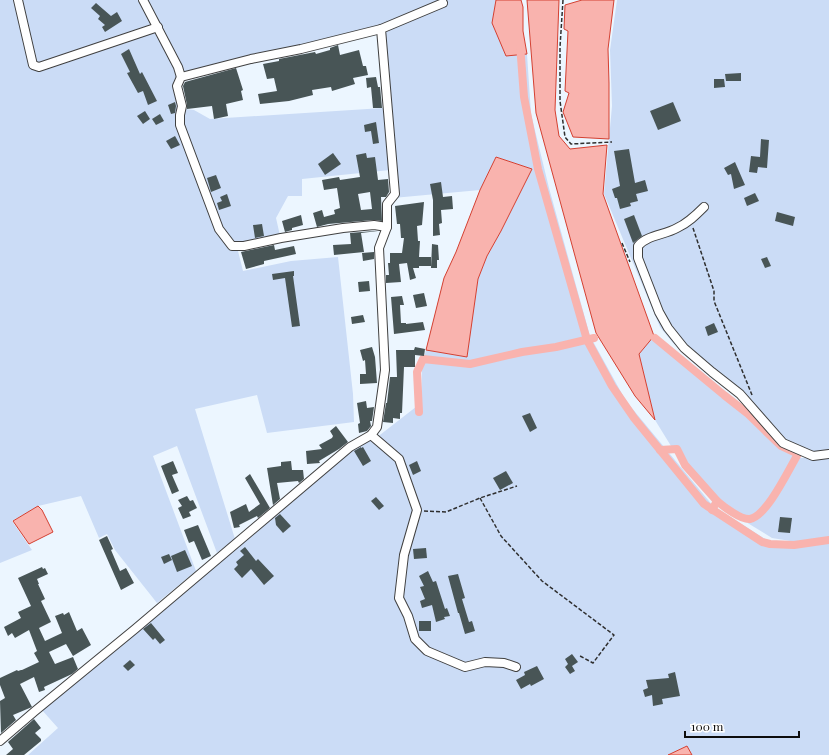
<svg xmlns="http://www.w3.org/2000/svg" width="829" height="755" viewBox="0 0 829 755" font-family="'Playfair Display',serif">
	<rect width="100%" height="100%" fill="#ecf6ff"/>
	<g fill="#cbdcf6" fill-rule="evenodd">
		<path d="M0,0H496L506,55L527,54L531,114L549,188L590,336L626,401L713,506L770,542L796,547L829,542V755H28L58,728L41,709L350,450L372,437L376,438L421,403L422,366L426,350L467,357L478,279L487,256L501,231L532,169L496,157L480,190L393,198L390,170L302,179V196H288L276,218L281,240L238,251L243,271L291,261L338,257L353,394L354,422L267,433L257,395L195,409L235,539L217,553L177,446L153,456L196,571L157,603L115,550L107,534L99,538L81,496L38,506L12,521L32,550L0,563ZM377,33L383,108L210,119L194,110L185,109L180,81L254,60Z"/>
		<polygon points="617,0 829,0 829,453 813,454 783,442 760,413 717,381 673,343 660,327 604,194 612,106 610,50"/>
		<polygon points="654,336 656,340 723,396 747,413 771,438 781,446 797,455 775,492 764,507 753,516 750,517 743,516 718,500 686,465 680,454 678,448 671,446 655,420 639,354"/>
		<polygon points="829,457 829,537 797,542 772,538 746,522 753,520 767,508 778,494 800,458 816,458"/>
	</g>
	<g fill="#f9b3ae" stroke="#d44031">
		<polygon points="496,0 521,0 523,7 523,31 527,54 506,56 492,23"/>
		<polygon points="527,0 559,0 555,110 559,136 570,149 607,145 603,194 654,336 639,354 655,420 635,396 596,333 536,113"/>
		<polygon points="582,0 614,0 608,49 609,83 609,139 573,137 563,112 569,93 565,91 568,31 564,29 565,5"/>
		<polygon points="496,157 532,169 501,231 487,256 478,279 467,357 426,350 444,278 456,252 480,190"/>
		<polygon points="38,506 42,510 53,532 29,544 13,521"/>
		<polygon points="687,746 692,755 668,755"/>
	</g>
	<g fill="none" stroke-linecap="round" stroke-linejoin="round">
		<g stroke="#f9b3ae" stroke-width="8">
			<polyline points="520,44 524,97 538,169 587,340 612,386 634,418 704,504 762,542 770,544 794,545 829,540"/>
			<path d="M655,338L724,395L747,413L781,446L798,454C789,469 767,516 750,519C741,520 724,507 717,501L712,510"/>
			<polyline points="419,412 417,372 423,359 470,364 522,352 556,347 594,338"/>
			<polyline points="660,450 677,449 685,465 717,501"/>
		</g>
	</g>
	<g fill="#485556" fill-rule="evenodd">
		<polygon points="96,3 111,16 117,12 122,21 105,32 102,27 105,25 98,19 100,16 91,8"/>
		<polygon points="338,45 340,55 359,50 363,66 366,66 368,75 353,78 355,84 332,91 331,87 312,90 313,95 289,101 260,104 258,94 277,91 274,78 267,79 263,64 279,61 279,59 315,52 316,54 330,50 330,48"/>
		<polygon points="129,49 140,74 142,72 157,101 148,105 143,91 138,93 127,73 130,72 121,54"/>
		<polygon points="236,68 243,90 241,91 243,100 226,104 228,116 214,119 212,106 187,109 187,105 183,86 185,82"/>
		<polygon points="741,73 741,81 726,81 725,74"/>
		<polygon points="376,77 378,87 380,87 382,108 373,108 371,87 367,88 366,78"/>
		<polygon points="714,79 724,79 725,87 714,88"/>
		<polygon points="175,102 176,106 175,113 171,114 168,105"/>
		<polygon points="673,102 681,121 658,130 650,111"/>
		<polygon points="145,111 150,119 143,124 137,116"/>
		<polygon points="160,114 164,121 156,125 152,119"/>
		<polygon points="376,122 379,143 373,144 371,131 365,132 364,125"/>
		<polygon points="175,136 180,145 171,149 166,141"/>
		<polygon points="761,139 769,140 767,168 758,167 757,173 749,172 751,156 760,157"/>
		<polygon points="629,149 635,183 645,180 648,191 636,194 638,201 630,203 631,206 620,209 617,198 615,198 612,189 620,186 614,151"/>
		<polygon points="333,153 341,164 325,175 318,164"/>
		<path d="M366,153L367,158L375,157L378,180L388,179L389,192L386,197H381L382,221L373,220L328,224L317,227L313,213L322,210L324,217L335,214L334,210L340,208L337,188L324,190L322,180L339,177L340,180L360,177L356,155ZM370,192L372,209L361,210L358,194Z"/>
		<polygon points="735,162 745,185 734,189 731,174 728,175 724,168"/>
		<polygon points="216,175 221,188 211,192 207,178"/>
		<polygon points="441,182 443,197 452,196 453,209 441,210 442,223 439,224 440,235 433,236 433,200 430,184"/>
		<polygon points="755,193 759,201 747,206 744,198"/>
		<polygon points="227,194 231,206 219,210 217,203 222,201 220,197"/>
		<polygon points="424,202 422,225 417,226 418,241 420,241 419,257 431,257 431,266 419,266 419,268 413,268 416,278 410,280 407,263 399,264 401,282 386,283 386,275 389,275 388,263 390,263 390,253 402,253 404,238 401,238 400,224 397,224 395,206"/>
		<polygon points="777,212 795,217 793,226 775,221"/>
		<polygon points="301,215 303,225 292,228 292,230 285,232 282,221"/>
		<polygon points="634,215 642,236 633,243 624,219"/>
		<polygon points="262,224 264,236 255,238 253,225"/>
		<polygon points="374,231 378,231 361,233 364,252 334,255 333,245 351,244 350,233"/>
		<polygon points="432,244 438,245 439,260 437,260 437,268 431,268"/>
		<polygon points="274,245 275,250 294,246 296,254 264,261 264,264 246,269 241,252"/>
		<polygon points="374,252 374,259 363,261 362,253"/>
		<polygon points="767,257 771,266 765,268 761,259"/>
		<polygon points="294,271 294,276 293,276 300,326 292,327 285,278 273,280 272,274"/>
		<polygon points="369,281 370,291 359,292 358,282"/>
		<polygon points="424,293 427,306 416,308 413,295"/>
		<polygon points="402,296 404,305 400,305 401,323 406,323 406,324 423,322 425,330 394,334 391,297"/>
		<polygon points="363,315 365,322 352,324 351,317"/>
		<polygon points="714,323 718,332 708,336 705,327"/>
		<polygon points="372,347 375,357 377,383 360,384 360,374 366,374 365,360 363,361 360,350"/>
		<polygon points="415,347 425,349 424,356 415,355 415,367 404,367 402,413 400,413 400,419 393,418 393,423 383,422 386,403 387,403 390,377 397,377 396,350 414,350"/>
		<polygon points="366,401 367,408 374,407 372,421 370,421 371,426 367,431 359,433 358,424 360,423 357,403"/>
		<polygon points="530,413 537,428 530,432 522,416"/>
		<polygon points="336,426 348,442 339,449 319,461 320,463 307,464 306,451 322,449 319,445 332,438 333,436 330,431"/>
		<polygon points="361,447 361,448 363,447 371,461 363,466 354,451"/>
		<polygon points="173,461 178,473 172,475 179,491 172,494 161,466"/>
		<polygon points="291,461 292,470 303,470 304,479 299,483 298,481 277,483 280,499 273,505 267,468 281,466 281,462"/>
		<polygon points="417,461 421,471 413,475 409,465"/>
		<polygon points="506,471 513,483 500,490 493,478"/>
		<polygon points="250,474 270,508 258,518 257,516 239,525 240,527 234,528 230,512 246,504 249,512 260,504 245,478"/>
		<polygon points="187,496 190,501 193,500 197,508 189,512 191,516 183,519 178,508 182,506 178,500"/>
		<polygon points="376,497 384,506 379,510 371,501"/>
		<polygon points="280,514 291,526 283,533 276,525 275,518"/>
		<polygon points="780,517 792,518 790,533 778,532"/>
		<polygon points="198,525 211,556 202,560 194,541 189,543 184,530"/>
		<polygon points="107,536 113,549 111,550 120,571 126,568 134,583 121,590 99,540"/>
		<polygon points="245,547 256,561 258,559 274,576 264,585 251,569 242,578 234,569 238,565 236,562 244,555 240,551"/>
		<polygon points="426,548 427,558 414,559 413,549"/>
		<polygon points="185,550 192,566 177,572 171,556"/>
		<polygon points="169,554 172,560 164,564 161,557"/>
		<polygon points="42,567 43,569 45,568 48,574 37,579 39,584 38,584 45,599 41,601 51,622 39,628 45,641 62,633 55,616 63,613 64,615 69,612 77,631 82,628 91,645 73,656 66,644 49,652 55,664 73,657 78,669 72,674 44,687 45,690 39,692 34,677 20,684 32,707 13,715 16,720 1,733 0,701 5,698 0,685 0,678 17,670 18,671 21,670 22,670 39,662 34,653 37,651 29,630 15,638 12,633 8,636 4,627 21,618 18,612 31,606 18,578"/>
		<polygon points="428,571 433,582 436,581 445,609 447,608 450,616 444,617 445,619 436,622 432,605 422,608 420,601 425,599 420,587 424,586 419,576"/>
		<polygon points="458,574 465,598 462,599 469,622 472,621 475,631 465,634 459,613 458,613 448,576"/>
		<rect x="419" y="621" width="12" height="10"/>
		<polygon points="151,623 165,640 160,644 155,638 153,640 143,629"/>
		<polygon points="572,654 578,662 572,666 575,671 570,674 565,667 568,664 565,659"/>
		<polygon points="130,660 135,665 128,671 123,666"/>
		<polygon points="537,666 544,679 531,686 530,684 521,689 516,680 525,675 524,672"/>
		<polygon points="675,672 680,696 662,699 663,704 653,706 652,695 645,697 643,690 648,688 646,680 669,678 668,674"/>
		<polygon points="34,719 41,728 35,733 41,739 41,741 24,755 6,755 13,749 8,742"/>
	</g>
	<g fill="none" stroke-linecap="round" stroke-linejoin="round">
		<g stroke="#404040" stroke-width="10">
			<g id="minor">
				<polyline points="18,0 33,65 39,67 158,27"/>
				<polyline points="143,0 178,67 181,77"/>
				<polyline points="381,29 301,49 251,59 181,77 177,86 182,106 180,115 180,125 219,229 232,246 244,246 281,238 343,228 374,225 387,227"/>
				<path d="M704,207C696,215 688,223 677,228C665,235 647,235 638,246V258L659,312L668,328L684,348L712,372L740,394L783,443L813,456L829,454"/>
				<polyline points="371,435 399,459 417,510 404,555 399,598 408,616 415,639 427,651 465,667 485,662 504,663 516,667"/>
				<polyline points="0,741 35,711 135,629 350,447 371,435 377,427 385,370 379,248 387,227 387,204 395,194 381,29 443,3"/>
			</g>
		</g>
		<g stroke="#2f2f2f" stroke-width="1.5" stroke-dasharray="4 2" stroke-linecap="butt">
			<polyline points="563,0 560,47 560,101 565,137 571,144 612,142"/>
			<polyline points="693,228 714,291 714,301 752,395"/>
			<polyline points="622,243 630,262"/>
			<polyline points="480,498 501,536 542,581 614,635 593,663 580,656"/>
			<polyline points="424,511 446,512 480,498 517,486"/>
		</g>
		<use href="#minor" stroke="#fff" stroke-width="8"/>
	</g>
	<path d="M685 731v6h114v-6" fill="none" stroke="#0d0d0d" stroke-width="2"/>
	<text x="691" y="731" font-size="12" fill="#0d0d0d" stroke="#ffffff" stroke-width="3" paint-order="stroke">100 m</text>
</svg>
